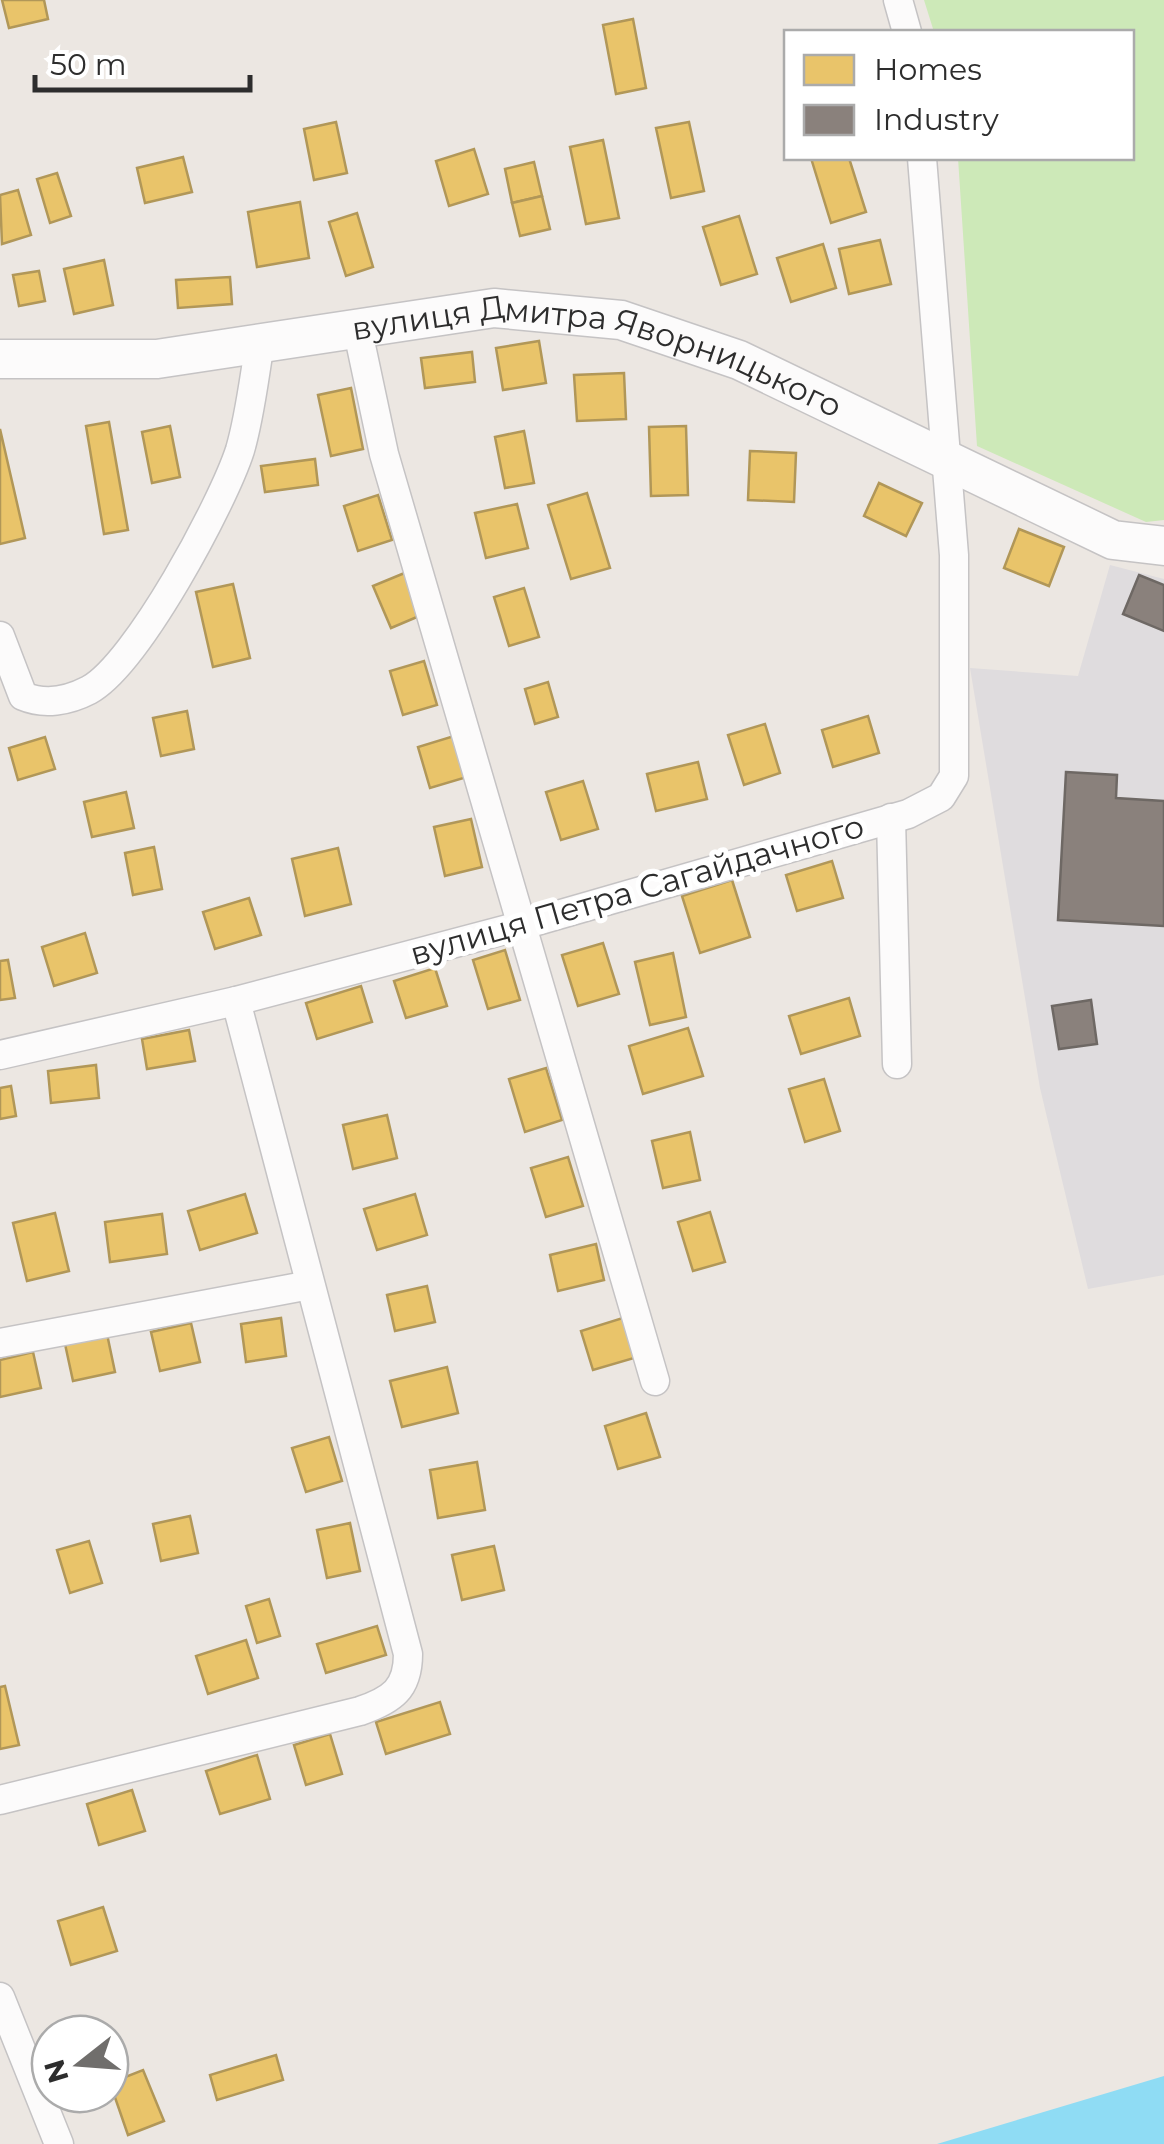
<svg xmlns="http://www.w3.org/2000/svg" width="1164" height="2144" viewBox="0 0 1164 2144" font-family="Montserrat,sans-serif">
	<rect width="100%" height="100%" fill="#ece7e2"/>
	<polygon fill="#dfdcde" points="1110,565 1164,579 1164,1275 1088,1289 1040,1088 970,668 1078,676"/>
	<polygon fill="#cde9b8" points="924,0 1164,0 1164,520 1146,522 977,446 958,158 1132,158 1132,32 934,32"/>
	<polygon fill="#8fdcf4" points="1164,2076 1164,2144 937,2144"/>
	<g fill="#e9c46a" stroke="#b19758" stroke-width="2.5">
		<polygon points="2,0 44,0 48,19 9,28"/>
		<polygon points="633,19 646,88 616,94 603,25"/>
		<polygon points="336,122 347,173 314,180 304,129"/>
		<polygon points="689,122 704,191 671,198 656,128"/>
		<polygon points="603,140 619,218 586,224 570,147"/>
		<polygon points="474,149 488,194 449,206 436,161"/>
		<polygon points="183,157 192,192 145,203 137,168"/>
		<polygon points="811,158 849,158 866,212 831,223"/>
		<polygon points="534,162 542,196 512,203 505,169"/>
		<polygon points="57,173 71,216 50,223 37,179"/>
		<polygon points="18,190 31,235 2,244 0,195"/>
		<polygon points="542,196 550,229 520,236 512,203"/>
		<polygon points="300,202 309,258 257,267 248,212"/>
		<polygon points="357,213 373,267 346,276 329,222"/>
		<polygon points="739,216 757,274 721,285 703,227"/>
		<polygon points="880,240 891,284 849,294 839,249"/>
		<polygon points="823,244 836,288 791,302 777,258"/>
		<polygon points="104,260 113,305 74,314 64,269"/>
		<polygon points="39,271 45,301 19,306 13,275"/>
		<polygon points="230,277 232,304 178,308 176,280"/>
		<polygon points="539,341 546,383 503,390 496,348"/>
		<polygon points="472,352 475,382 425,388 421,358"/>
		<polygon points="624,373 626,419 577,421 574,375"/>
		<polygon points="351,388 363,449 331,456 318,395"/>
		<polygon points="109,422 128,530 104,534 86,426"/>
		<polygon points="170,426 180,477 152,483 142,432"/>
		<polygon points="686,426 688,495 651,496 649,427"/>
		<polygon points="0,429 25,538 0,544"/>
		<polygon points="524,431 534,483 505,488 495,437"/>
		<polygon points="750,451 796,453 794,502 748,500"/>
		<polygon points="315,459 318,485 265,492 261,466"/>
		<polygon points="879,483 922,503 906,536 864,516"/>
		<polygon points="587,493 610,568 571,579 548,505"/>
		<polygon points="378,495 392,540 358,551 344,506"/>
		<polygon points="517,504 528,548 486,558 475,513"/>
		<polygon points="1019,529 1064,547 1049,586 1004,568"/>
		<polygon points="407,572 424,614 391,628 373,586"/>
		<polygon points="233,584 250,658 213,667 196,592"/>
		<polygon points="524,588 539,637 509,646 494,597"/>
		<polygon points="424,661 437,705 403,715 390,671"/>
		<polygon points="548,682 558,717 535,724 525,689"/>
		<polygon points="187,711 194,749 161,756 153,718"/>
		<polygon points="868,716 879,753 833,767 822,730"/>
		<polygon points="765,724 780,773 744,785 728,735"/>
		<polygon points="454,736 467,777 430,788 418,747"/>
		<polygon points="45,737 55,769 18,780 9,748"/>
		<polygon points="698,762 707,799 656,811 647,774"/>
		<polygon points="583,781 598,829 561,840 546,792"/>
		<polygon points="126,792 134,828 92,837 84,802"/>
		<polygon points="471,819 482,867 445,876 434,827"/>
		<polygon points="154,847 162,889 133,895 125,853"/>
		<polygon points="338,848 351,904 305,916 292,859"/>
		<polygon points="832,861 843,898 797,911 786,875"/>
		<polygon points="732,880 750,937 700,953 682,896"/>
		<polygon points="249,898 261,935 215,949 203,912"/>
		<polygon points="85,933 97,973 54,986 42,947"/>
		<polygon points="603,943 619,994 578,1006 562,955"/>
		<polygon points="505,950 520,1000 488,1009 473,960"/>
		<polygon points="673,953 686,1017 650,1025 635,962"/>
		<polygon points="8,960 15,998 0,1000 0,961"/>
		<polygon points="435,968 447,1006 406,1018 394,981"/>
		<polygon points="361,986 372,1022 317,1039 306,1003"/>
		<polygon points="849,998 860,1036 801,1054 789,1016"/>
		<polygon points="688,1028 703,1076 643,1094 629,1046"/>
		<polygon points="189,1030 195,1061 147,1069 142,1039"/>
		<polygon points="96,1065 99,1098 51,1103 48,1071"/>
		<polygon points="546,1068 562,1120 525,1132 509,1079"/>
		<polygon points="824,1079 840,1131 805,1142 789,1089"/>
		<polygon points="11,1086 16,1116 0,1119 0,1088"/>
		<polygon points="387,1115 397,1158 353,1169 343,1125"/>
		<polygon points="690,1132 700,1180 663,1188 652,1141"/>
		<polygon points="568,1157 583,1206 546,1217 531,1168"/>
		<polygon points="245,1194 257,1233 200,1250 188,1211"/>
		<polygon points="415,1194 427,1235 377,1250 364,1209"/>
		<polygon points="710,1212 725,1262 693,1271 678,1222"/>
		<polygon points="55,1213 69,1271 27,1281 13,1223"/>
		<polygon points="162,1214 167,1254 110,1262 105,1222"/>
		<polygon points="596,1244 604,1280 558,1291 550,1255"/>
		<polygon points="427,1286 435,1322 395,1331 387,1295"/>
		<polygon points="629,1316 641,1356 593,1370 581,1331"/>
		<polygon points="281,1318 286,1356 246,1362 241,1324"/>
		<polygon points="191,1323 200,1362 160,1371 151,1332"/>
		<polygon points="107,1334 115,1372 73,1381 65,1344"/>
		<polygon points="33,1352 41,1388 0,1397 0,1360"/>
		<polygon points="447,1367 458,1413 402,1427 390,1381"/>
		<polygon points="646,1413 660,1457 618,1469 605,1426"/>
		<polygon points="329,1437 342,1481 306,1492 292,1448"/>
		<polygon points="477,1462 485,1510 438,1518 430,1470"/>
		<polygon points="190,1516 198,1553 161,1561 153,1524"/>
		<polygon points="350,1523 360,1571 327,1578 317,1530"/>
		<polygon points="89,1541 102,1583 70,1593 57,1550"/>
		<polygon points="494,1546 504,1590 462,1600 452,1555"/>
		<polygon points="269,1599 280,1636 257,1643 246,1606"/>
		<polygon points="377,1626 386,1655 326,1673 317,1644"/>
		<polygon points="246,1640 258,1678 208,1694 196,1656"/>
		<polygon points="5,1686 19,1745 0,1749 0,1687"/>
		<polygon points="440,1702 450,1734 386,1754 376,1722"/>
		<polygon points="330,1734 342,1774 306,1785 294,1745"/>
		<polygon points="257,1755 270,1799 220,1814 206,1771"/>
		<polygon points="132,1790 145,1831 99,1845 87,1804"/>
		<polygon points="103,1907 117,1951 71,1965 58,1921"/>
		<polygon points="276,2055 283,2080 217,2100 210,2075"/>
		<polygon points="143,2070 164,2121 128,2135 110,2083"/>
	</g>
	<g fill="#8a817c" stroke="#6e6864" stroke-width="2.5">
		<polygon points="1139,575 1164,585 1164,631 1123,614"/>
		<polygon points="1066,772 1117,775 1116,798 1164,801 1164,926 1058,920"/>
		<polygon points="1091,1000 1097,1044 1059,1049 1052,1006"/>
	</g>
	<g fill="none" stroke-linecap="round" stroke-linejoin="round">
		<g stroke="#c5c3c4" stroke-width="31">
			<g id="street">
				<polyline points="898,0 907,32"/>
				<polyline points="357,327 384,454 655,1381"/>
				<path d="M0,636L23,696C44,705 68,701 89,690C137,664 223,503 240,450C250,416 254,378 260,343"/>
				<polyline points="891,818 897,1064"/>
				<polyline points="0,1055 236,1001 523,925 908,814 941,797 954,776 954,555 922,158"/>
				<polyline points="0,1343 310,1285"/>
				<path d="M0,1800L360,1711C392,1700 408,1689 408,1654L236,1001"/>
				<polyline points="0,1997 59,2144"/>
			</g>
		</g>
		<g stroke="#c5c3c4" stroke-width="41">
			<g id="secondary">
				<path id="s1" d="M0,359H157L494,308L621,320L739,360L1113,540L1164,546"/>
			</g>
		</g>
		<use href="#street" stroke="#fcfbfb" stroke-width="28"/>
		<use href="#secondary" stroke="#fcfbfb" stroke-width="38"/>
	</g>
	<g text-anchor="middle" stroke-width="10" stroke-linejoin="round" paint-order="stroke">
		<g font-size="32" fill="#2d2d2d" stroke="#fff">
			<text dy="11" stroke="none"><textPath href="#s1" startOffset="608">вулиця Дмитра Яворницького</textPath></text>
			<text transform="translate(637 890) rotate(-16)" y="11">вулиця Петра Сагайдачного</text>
		</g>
	</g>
	<rect x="784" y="30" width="350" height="130" fill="#ffffff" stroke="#ababab" stroke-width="2.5"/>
	<rect x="804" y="55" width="50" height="30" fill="#e9c46a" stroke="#ababab" stroke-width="2.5"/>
	<text x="874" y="80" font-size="30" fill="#2d2d2d">Homes</text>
	<rect x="804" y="105" width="50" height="30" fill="#8a817c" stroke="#ababab" stroke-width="2.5"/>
	<text x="874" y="130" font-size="30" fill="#2d2d2d">Industry</text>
	<g transform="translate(80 2064) rotate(253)"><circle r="48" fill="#ffffff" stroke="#ababab" stroke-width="2.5"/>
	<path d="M0-8L18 38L0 25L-18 38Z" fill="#706e6c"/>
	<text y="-15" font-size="28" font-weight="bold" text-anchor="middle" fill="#2d2d2d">N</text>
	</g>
	<path d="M35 75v15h215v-15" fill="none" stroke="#2d2d2d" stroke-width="5"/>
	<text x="50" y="75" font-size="30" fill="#2d2d2d" stroke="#ffffff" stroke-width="8" paint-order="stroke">50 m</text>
</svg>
